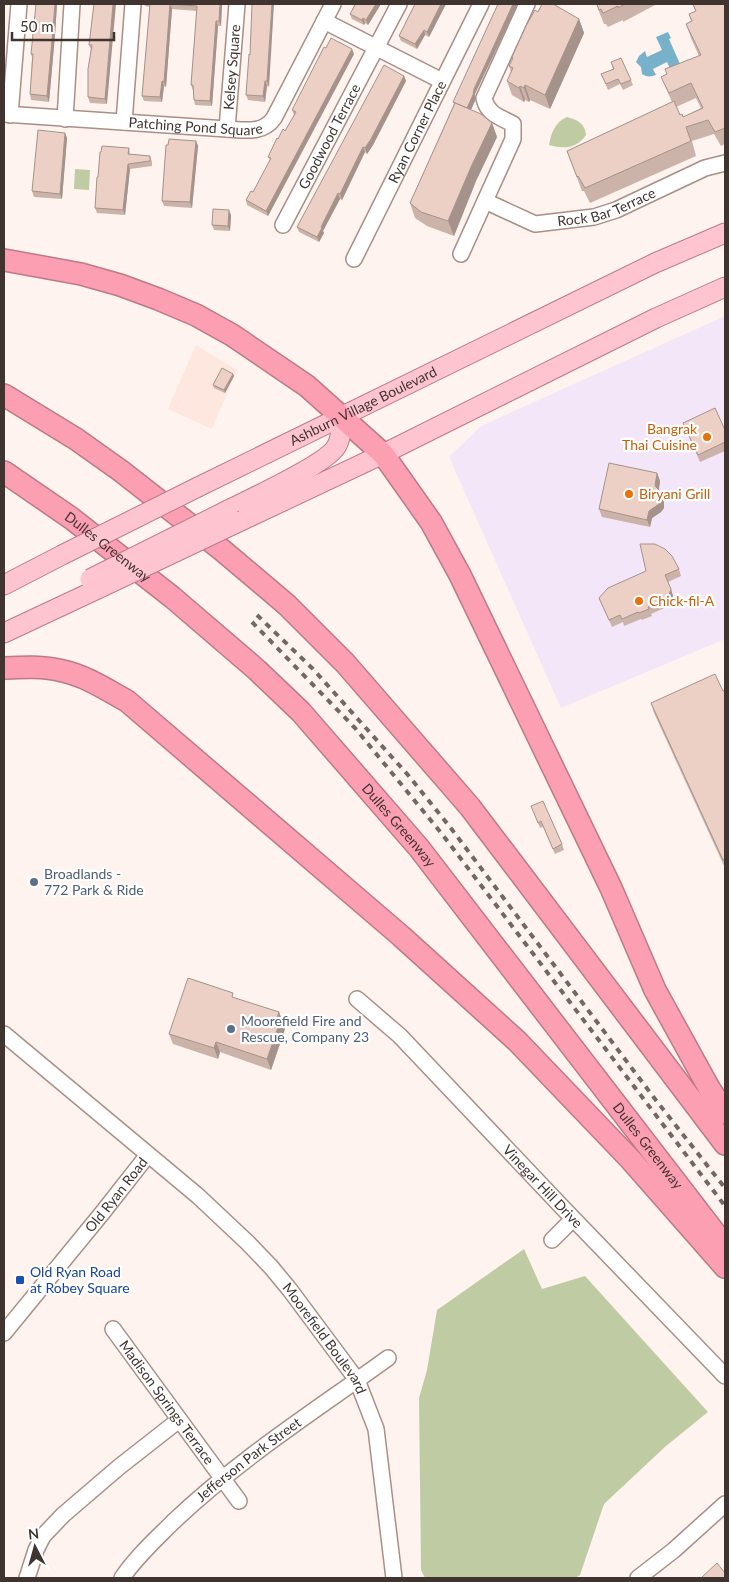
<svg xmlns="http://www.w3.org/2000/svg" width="729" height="1582" viewBox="0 0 729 1582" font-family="Lato,sans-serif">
	<rect width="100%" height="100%" fill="#fef3ee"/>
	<polygon fill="#f4e6f9" points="725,316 725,639 561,708 449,457 481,426"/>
	<polygon fill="#fde7df" points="196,345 237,370 212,429 168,409"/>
	<g fill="#bfcca3">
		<path d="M567,117C578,120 585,124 586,135C576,149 564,149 549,145C551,133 555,122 567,117Z"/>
		<polygon points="75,169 90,170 89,190 74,189"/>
		<polygon points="524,1249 542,1289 585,1276 708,1412 666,1446 604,1504 580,1575 575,1578 425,1578 421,1570 419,1398 427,1370 437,1310"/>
	</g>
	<path fill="#77b1ca" d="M668,32L671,38L669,39L680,64L673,75L667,62L653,69L656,75C651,77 646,77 642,74L641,67L636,62L639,56L645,51L647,57L662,50L656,37Z"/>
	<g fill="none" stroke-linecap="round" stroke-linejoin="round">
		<g stroke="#a98f85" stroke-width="18">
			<g id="minor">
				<polyline points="324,21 442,81"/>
				<path id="s1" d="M4,114L227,129C245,130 263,134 274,118L333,4"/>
				<polyline points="10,115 19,4"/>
				<polyline points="65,119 72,4"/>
				<polyline points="124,122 133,4"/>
				<path id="s2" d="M227,129L237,4"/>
				<path id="s3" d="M485,201L535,224L594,217L616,210L705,168L725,163"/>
				<path id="s4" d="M283,225L399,4"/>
				<path d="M461,254L513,139V124C500,117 487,114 484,98L527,4"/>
				<path id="s5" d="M354,259L481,4"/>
				<path id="s6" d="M357,999L400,1036L562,1207L725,1376"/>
				<path id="s7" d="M4,1034L198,1196L248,1243L271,1267L290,1290L357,1380L376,1429L394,1578"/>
				<polyline points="552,1240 573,1219"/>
				<path id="s8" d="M113,1329L239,1501"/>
				<path id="s9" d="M4,1333L103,1212L147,1156"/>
				<polyline points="27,1578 36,1550 43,1536 63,1515 119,1467 179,1420"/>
				<path id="s10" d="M122,1578C136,1557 156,1539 173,1522C239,1459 315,1411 388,1358"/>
				<polyline points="638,1578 674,1550 725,1504"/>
			</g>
		</g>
		<g stroke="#bb7a85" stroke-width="21">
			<g id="major">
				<path id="s11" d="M198,487L655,263L725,233"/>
				<path d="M228,510C250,499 326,464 336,447C342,438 341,426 341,417"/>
				<polyline points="243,520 383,454 656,318 725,287"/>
				<polyline points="4,585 62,555"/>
				<polyline points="4,633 102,587"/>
			</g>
		</g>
		<g stroke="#bb7a85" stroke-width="24">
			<g id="highway">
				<polyline points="4,260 81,274 120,285 158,299 196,315 232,335 307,386 383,454 431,522 460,575 611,888 655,990 709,1088 725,1113"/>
				<polyline points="4,395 76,439 121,471 222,550 287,605 345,663 470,807 725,1144"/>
				<path id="s12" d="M4,472L71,518L172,597L257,670L301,712L419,848L725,1246"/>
				<path d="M4,668C24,667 43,666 63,671C86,676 107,690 127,701L401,936L517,1041L631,1160L725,1267"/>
			</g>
		</g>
		<use href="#minor" stroke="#fff" stroke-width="15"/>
		<use href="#major" stroke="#fec5d1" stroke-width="19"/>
		<use href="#highway" stroke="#fd9fb3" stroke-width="21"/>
		<g stroke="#736763" stroke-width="4" stroke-dasharray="6 6" stroke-linecap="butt">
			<polyline points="257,615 313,669 408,775 450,827 655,1099 725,1188"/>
			<polyline points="252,622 355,728 442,834 725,1206"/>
		</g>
		<g stroke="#bb7a85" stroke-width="21" stroke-linecap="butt">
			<g id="major-bridge">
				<polyline points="62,555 198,487"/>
				<polyline points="90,579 228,510"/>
				<polyline points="102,587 243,520"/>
			</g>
		</g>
		<use href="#major-bridge" stroke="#fec5d1" stroke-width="19"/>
	</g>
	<g fill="#cbb3aa" fill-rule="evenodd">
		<polygon points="35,4 57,4 55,35 49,102 31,100 30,94 32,57 31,54 36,7"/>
		<polygon points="94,4 107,104 90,103 88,97 91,49 89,45"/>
		<polygon points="144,4 222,4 221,26 218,26 212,106 195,105 194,100 193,90 191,85 197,11 172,9 166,87 164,86 162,102 144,101 142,96 150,7 145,6"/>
		<polygon points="255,4 269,87 267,86 265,102 248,100 246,95"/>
		<polygon points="353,4 381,4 368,25 365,23 364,25 352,19 350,14 354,6"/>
		<polygon points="415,4 446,4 429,37 425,35 417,49 401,41 399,36"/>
		<polygon points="596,4 657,4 623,22 623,20 608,27 606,24 604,24"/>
		<path d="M692,4H725V144L721,146L714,134L692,141L696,156L590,203L584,191H582L567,151L672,102L661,77L699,56L691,38L686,24L691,21L689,14L696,12ZM696,98L701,108L683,117L680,115L676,107Z"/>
		<polygon points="538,12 579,19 584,33 550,109 530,100 529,102 525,100 524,102 512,95 507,81 511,72 509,66 513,59 512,57"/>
		<polygon points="354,54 268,216 247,205 246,200 253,192 270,160 268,157 278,139 285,131 294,115 292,110"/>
		<polygon points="611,62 631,80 633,85 623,90 620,84 608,90 601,74 613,69"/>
		<polygon points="404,76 406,81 373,145 367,154 365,152 342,200 340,199 323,231 324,233 319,242 299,232 297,227"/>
		<polygon points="475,94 475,101 471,110 492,123 497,137 476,181 454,236 427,226 415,218 410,203 454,104 453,102"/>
		<polygon points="65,133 67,138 62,199 34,197 32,191"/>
		<polygon points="196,141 198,146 192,208 164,206 162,201 168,145"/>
		<polygon points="129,148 130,154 150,156 152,162 152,166 130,169 125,215 97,213 95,208 98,177"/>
		<polygon points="231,215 230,231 214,230 212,225"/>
		<polygon points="233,374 234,376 225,393 214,388 213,385"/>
		<polygon points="683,423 725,430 725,451 700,462"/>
		<polygon points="657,473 660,481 659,489 664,503 664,508 661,512 652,518 650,527 602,517 599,509"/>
		<polygon points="679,569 681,576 668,582 673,596 671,605 651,614 652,616 642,620 641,619 624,626 623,622 612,627 599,598"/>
		<polygon points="725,690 725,868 654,713 651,703 723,691"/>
		<polygon points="533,811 562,844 564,850 555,854 543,827 540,828"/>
		<polygon points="235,998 279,1012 285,1029 271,1070 220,1052 218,1059 173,1044 169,1034"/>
	</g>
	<g fill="#a5928b">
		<polygon points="55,4 57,4 55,35 49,102 47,96"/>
		<polygon points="113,4 116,4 107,104 105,99"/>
		<polygon points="170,4 172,9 166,87 164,82"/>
		<polygon points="220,4 222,4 221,26 219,21"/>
		<polygon points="272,4 274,4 269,87 267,81"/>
		<polygon points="376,4 381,4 368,25 366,20"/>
		<polygon points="441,4 446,4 429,37 427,32"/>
		<polygon points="513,4 518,4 475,94 475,101 469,114 467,109 474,89"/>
		<polygon points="363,18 365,23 364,25 362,20"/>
		<polygon points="579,19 584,33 550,109 545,95"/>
		<polygon points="216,21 218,26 212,106 210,101"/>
		<polygon points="424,30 425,35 417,49 415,44"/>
		<polygon points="352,49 354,54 268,216 266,211"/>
		<polygon points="404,76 406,81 373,145 367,154 365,148"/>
		<polygon points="162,81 164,86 162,102 160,97"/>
		<polygon points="265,81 267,86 265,102 263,96"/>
		<polygon points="525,85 530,100 529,102 524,88"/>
		<polygon points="520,86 525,100 524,102 519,88"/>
		<polygon points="492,123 497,137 476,181 454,236 448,221 471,167"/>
		<polygon points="65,133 67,138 62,199 60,194"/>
		<polygon points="196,141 198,146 192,208 190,202"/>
		<polygon points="363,147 365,152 342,200 340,194"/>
		<polygon points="128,164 130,169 125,215 123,210"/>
		<polygon points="338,193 340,199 323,231 324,233 319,242 317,237 321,227"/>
		<polygon points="229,210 231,215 230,231 228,226"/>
		<polygon points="233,374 234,376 225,393 224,390"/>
		<polygon points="657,473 660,481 658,494 655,486"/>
		<polygon points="662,495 664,503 664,508 661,512 652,518 650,527 647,520 649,511"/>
		<polygon points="671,589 673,596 671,605 668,598"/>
		<polygon points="279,1012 285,1029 271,1070 267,1059"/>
		<polygon points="216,1042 220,1052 218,1059 214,1048"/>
	</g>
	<g fill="#ecd0c6" stroke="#a5928b">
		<polygon points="36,4 55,4 53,30 47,96 30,94 33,54 31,54"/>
		<polygon points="94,4 113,4 105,99 88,97 88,69 92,45 89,45"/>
		<polygon points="150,4 170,4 164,82 162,81 160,97 142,96"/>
		<polygon points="171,4 220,4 219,21 216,21 210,101 194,100 193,85 191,85 197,6"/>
		<polygon points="252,4 272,4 267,81 265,81 263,96 246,95 249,54 250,55"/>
		<polygon points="353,4 376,4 366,20 363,18 362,20 350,14 355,5"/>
		<polygon points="415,4 441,4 427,32 424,30 415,44 399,36"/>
		<polygon points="498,4 513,4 474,89 473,95 467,108 453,102"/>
		<polygon points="542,4 553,4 579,19 545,95 525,85 524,88 520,86 519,88 507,81 513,68 509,66 513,58 512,57 526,26 535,10 538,12"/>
		<polygon points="597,4 625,4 618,8 618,6 603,13 601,9 599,10"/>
		<polygon points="693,4 725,4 725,128 715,132 708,120 686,127 691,141 585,188 578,176 577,177 567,151 674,101 680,115 682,114 683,117 703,108 691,83 669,93 661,77 667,74 665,69 701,55 686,24 692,21 689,14 696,11"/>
		<polygon points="331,38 352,49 266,211 246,200 251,191 253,192 271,158 268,157 277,138 278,139 283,129 285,131 296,112 292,110 324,47 326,48"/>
		<polygon points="621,58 631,80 621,84 618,79 606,84 601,74 614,69 611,62"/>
		<polygon points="384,65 404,76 371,139 365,148 363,147 340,194 338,193 321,227 322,228 317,237 297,227"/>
		<polygon points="455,103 481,114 492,123 471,167 448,221 421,212 410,203"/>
		<polygon points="38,130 65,133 60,194 32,191"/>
		<polygon points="169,139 196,141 190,202 162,201 166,145 168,145"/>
		<polygon points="102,146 129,148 128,154 150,156 150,161 128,164 123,210 95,208 97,177 98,177 100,152 101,152"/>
		<polygon points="213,209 229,210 228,226 212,225"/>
		<polygon points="222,368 233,374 224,390 213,385"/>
		<polygon points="715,408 725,430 725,442 698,455 683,423"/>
		<polygon points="609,463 657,473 655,486 659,490 662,495 661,500 659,504 649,511 647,520 599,509"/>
		<polygon points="640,544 655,544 665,549 672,556 679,569 665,575 671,589 668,598 648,607 649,609 639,613 638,612 622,619 620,615 609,620 599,598 608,588 646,571"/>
		<polygon points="715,674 723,691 725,690 725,859 723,860 651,703"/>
		<polygon points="543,801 562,844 553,849 541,821 538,823 531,806"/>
		<polygon points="188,978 233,993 232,997 279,1012 277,1018 281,1019 267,1059 216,1042 214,1048 169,1034"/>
		<polygon points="717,1563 725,1573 725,1578 701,1578"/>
	</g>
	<g fill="#e8710a" stroke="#fff" stroke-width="2">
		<circle cx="707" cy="437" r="5"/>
		<circle cx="629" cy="494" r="5"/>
		<circle cx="639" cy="601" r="5"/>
	</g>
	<g fill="#5c6f8a" stroke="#fff" stroke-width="2">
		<circle cx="34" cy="882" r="5"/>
		<circle cx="231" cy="1029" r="5"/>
	</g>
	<rect fill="#1a4fb4" stroke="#fff" stroke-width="2" x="15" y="1275" width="10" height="10" rx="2.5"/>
	<g text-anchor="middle" stroke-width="4.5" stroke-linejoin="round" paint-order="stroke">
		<g font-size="14" fill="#403430" stroke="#fff">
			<text dy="5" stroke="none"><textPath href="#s2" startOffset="62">Kelsey Square</textPath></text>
			<text dy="5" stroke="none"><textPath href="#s1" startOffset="192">Patching Pond Square</textPath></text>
			<text dy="5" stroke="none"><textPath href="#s5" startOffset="142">Ryan Corner Place</textPath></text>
			<text dy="5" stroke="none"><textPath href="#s4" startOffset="100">Goodwood Terrace</textPath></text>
			<text dy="5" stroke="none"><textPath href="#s3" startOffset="129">Rock Bar Terrace</textPath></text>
			<text dy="5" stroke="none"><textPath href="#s11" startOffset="184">Ashburn Village Boulevard</textPath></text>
			<text dy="5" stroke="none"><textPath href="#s12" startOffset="128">Dulles Greenway</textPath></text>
			<text dy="5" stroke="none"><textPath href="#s12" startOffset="532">Dulles Greenway</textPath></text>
			<text dy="5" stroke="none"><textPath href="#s12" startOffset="938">Dulles Greenway</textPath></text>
			<text dy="5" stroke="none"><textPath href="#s6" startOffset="264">Vinegar Hill Drive</textPath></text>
			<text dy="5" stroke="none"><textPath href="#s9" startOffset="178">Old Ryan Road</textPath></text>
			<text dy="5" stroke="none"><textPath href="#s7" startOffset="444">Moorefield Boulevard</textPath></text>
			<text dy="5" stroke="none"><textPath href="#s8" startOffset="91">Madison Springs Terrace</textPath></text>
			<text dy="5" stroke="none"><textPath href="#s10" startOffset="174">Jefferson Park Street</textPath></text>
		</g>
		<g font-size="14" fill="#c56008" stroke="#fff" text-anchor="start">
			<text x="697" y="434" text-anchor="end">Bangrak<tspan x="697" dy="16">Thai Cuisine</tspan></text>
			<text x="639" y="499">Biryani Grill</text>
			<text x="649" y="606">Chick-fil-A</text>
		</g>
		<g font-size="14" fill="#4e5e75" stroke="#fff" text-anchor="start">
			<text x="44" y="879">Broadlands -<tspan x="44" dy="16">772 Park &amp; Ride</tspan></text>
			<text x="241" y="1026">Moorefield Fire and<tspan x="241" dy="16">Rescue, Company 23</tspan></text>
		</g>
		<g font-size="14" fill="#164399" stroke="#fff" text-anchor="start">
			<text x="30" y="1277">Old Ryan Road<tspan x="30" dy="16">at Robey Square</tspan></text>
		</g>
	</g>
	<rect width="729" height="1582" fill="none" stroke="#403430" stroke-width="10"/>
	<g transform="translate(35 1547) rotate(354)" stroke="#ffffff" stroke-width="4" paint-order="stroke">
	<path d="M0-4L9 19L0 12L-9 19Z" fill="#403430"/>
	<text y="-8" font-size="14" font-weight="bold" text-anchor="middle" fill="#403430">N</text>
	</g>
	<path d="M12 32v8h102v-8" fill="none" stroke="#403430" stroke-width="2.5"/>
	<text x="20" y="32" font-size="15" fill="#403430" stroke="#ffffff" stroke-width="4" paint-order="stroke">50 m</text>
</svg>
